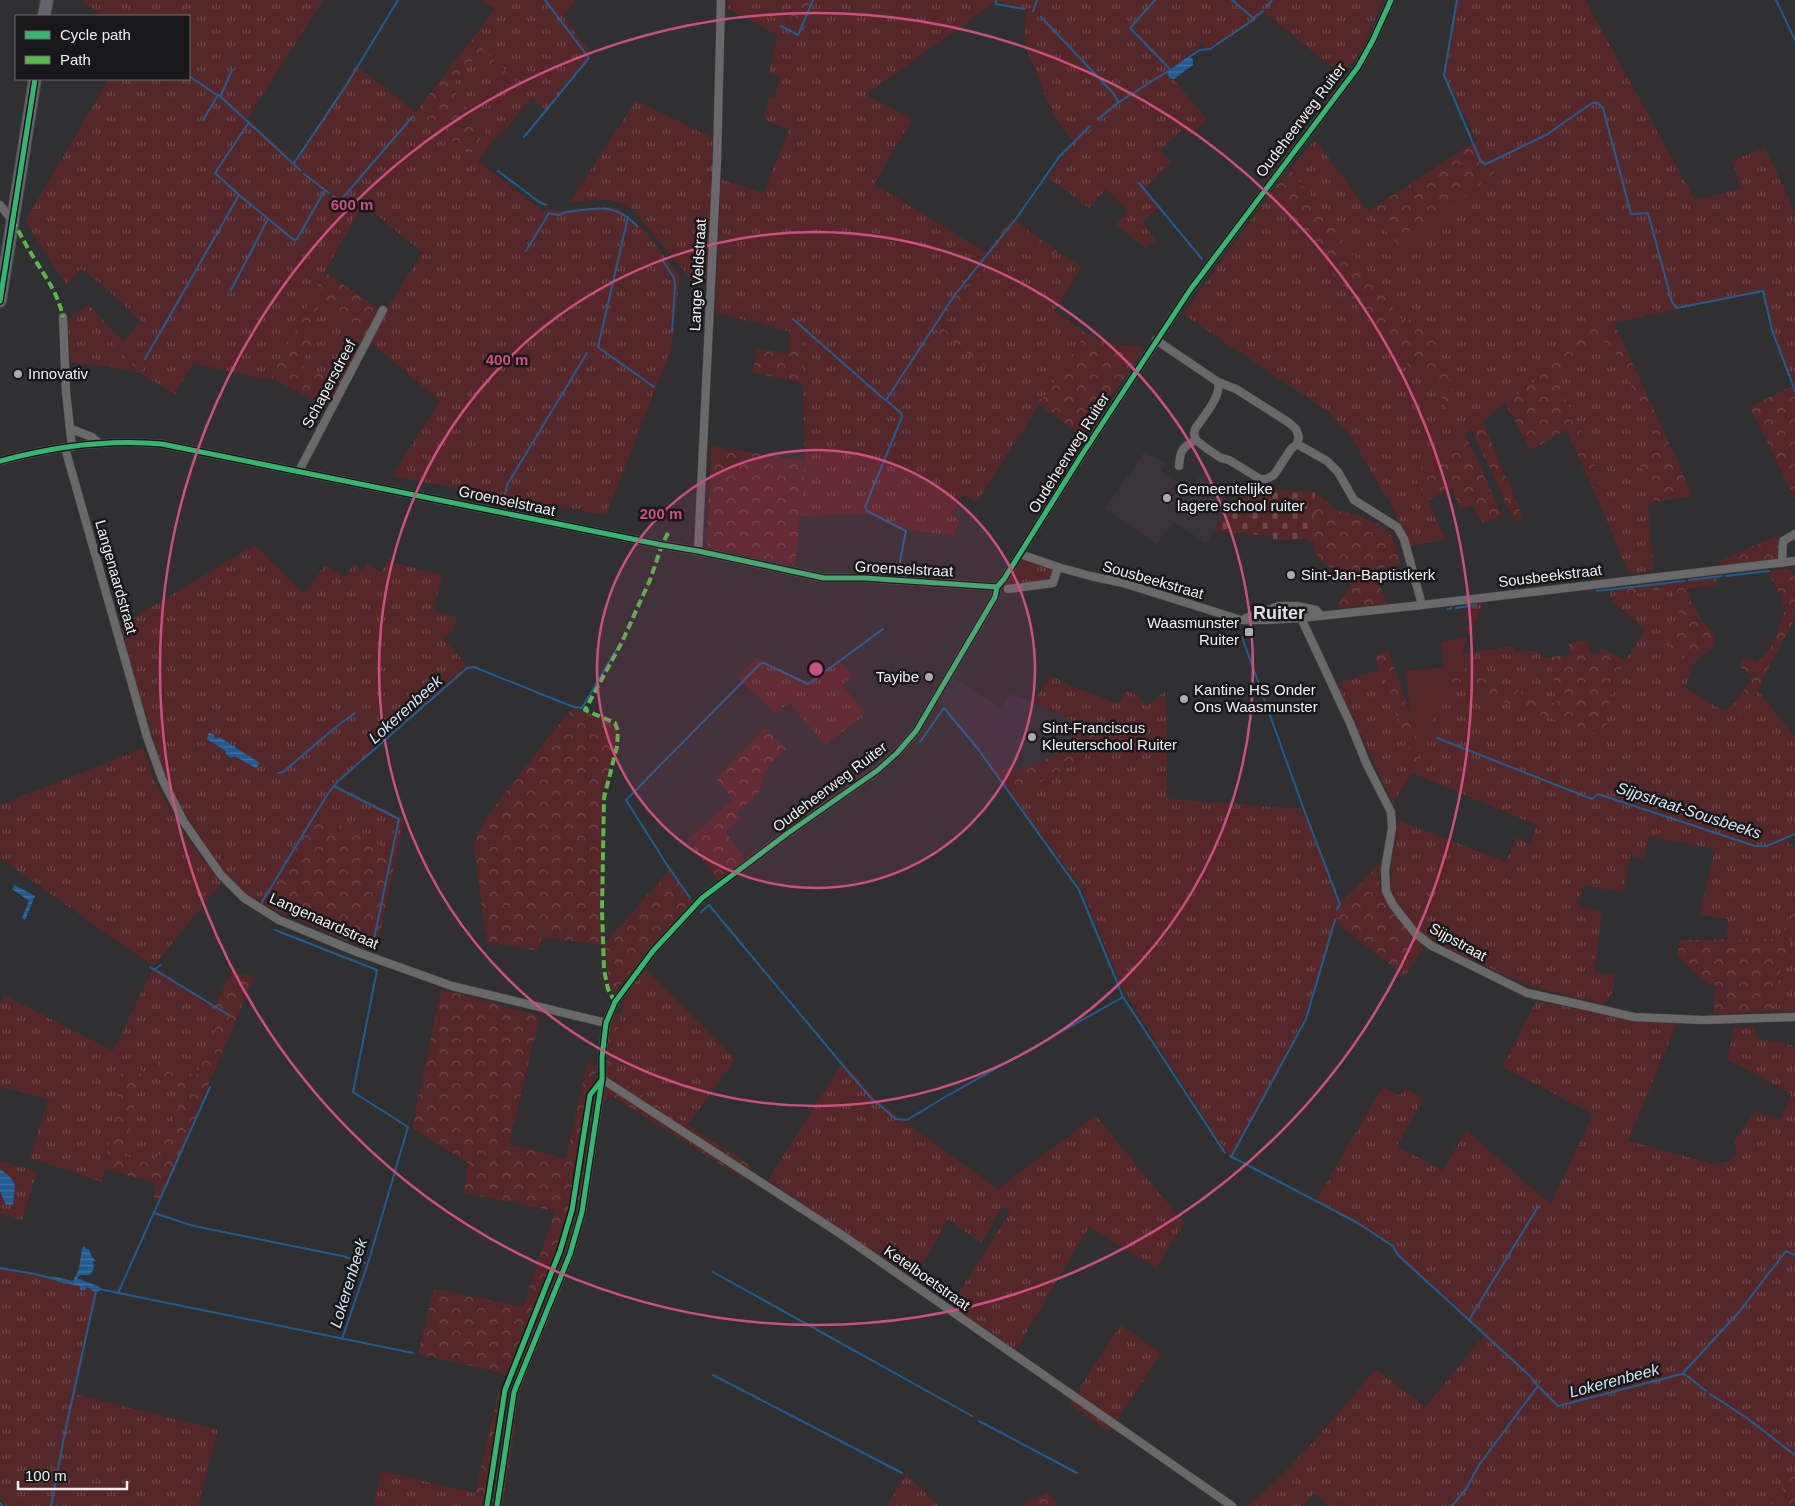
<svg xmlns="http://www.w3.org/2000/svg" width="1795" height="1506" viewBox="0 0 1795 1506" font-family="Helvetica,sans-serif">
	<defs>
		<pattern id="grass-tufts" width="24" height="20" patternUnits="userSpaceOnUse" patternTransform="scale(1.25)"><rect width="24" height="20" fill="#562729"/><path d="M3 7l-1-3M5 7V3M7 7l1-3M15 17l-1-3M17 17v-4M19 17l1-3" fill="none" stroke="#6f4748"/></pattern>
		<pattern id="forest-crowns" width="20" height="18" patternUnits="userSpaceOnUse" patternTransform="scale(1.25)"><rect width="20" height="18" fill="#562729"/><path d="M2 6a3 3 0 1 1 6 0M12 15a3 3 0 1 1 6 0" fill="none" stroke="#6f4748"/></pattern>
		<pattern id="cemetery-stones" width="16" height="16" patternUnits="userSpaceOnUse" patternTransform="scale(1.25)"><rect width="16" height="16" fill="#562729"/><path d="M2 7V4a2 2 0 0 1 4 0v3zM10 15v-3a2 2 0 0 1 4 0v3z" fill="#6f4748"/></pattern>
		<pattern id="water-rules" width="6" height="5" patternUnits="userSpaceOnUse" patternTransform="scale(1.25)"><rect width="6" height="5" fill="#205c92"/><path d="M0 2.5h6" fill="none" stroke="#4174a2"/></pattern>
	</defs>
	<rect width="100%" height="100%" fill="#302f31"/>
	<g fill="#3a333c">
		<polygon points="1145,451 1166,464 1161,470 1191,490 1202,473 1230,507 1206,543 1174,522 1156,544 1105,509"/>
		<polygon points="953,678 1000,708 1010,694 1033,702 1096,733 1013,797 941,702"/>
	</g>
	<g fill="url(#grass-tufts)">
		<path d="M81,0H323L247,119L296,162L356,66L470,154L474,120L476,117C450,91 446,86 474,59L519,101L526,91L472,39L495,9L482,0H576L563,16L592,54L547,111L532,98L500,136L498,134L478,161L542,210L559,211L602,207L615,208L625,214L643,229L680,276L671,350L606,515L392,476L440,401L370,342L388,306L423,253L363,203L325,272L271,378L267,380L193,363L175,394L139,373L112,367L71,362L68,322C70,315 76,312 83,310L139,373L145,365L123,342L141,321L101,284L81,269L66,284L25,221L109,79H189V16H103Z"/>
		<polygon points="728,0 798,0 787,26 804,32 814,0 1383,0 1363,47 1343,76 1264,12 1257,20 1206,49 1203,43 1168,72 1207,120 1190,136 1183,129 1160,150 1171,162 1145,188 1161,207 1142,222 1156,240 1146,248 1116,225 1128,211 1106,189 1089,208 1048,178 1073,142 1053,114 1028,53 1024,32 1027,11 997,1 865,95 912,119 874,184 987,253 932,327 1039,405 976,503 964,494 951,514 959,520 954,536 910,530 867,514 800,516 805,461 802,335 715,312 721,179 763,193 789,130 764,119 769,97 775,97 780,76 769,74 778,35 728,9"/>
		<polygon points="1458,0 1585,0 1695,200 1741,189 1732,160 1765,148 1795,211 1795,388 1776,340 1763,291 1588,328 1534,376 1537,380 1505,403 1483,422 1472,428 1466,436 1413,473 1428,500 1445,539 1411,546 1388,498 1382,490 1349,433 1328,411 1183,314 1269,195 1383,338 1389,334 1411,371 1425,364 1447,409 1423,312 1404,323 1290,169 1315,140 1368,211 1403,250 1497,170 1477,141 1445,76"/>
		<path d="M636,101L713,138L709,281L694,280L689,277L634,211C616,195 592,200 569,203Z"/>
		<polygon points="1011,228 1052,256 1057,251 1082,267 1054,311 1086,333 1042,400 942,328"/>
		<path d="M320,305L333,310L361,342L340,384L300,364L316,340C314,326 311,317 320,305Z"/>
		<polygon points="1603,341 1615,353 1662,449 1639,461 1654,502 1648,506 1654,571 1629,574 1593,488 1602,480 1560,387 1559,373 1581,353"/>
		<polygon points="255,545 305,594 325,565 345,577 354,564 363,571 367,564 381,573 389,559 399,564 442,575 434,611 457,618 454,629 443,639 470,668 333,784 404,819 397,854 315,813 258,903 240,889 225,874 183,811 166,778 140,696 121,625"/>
		<polygon points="1023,559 1053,569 1054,574 1048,580 1004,586 1017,562"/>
		<path d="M1624,587L1627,595L1675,587C1673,600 1676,597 1678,606C1681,618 1673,635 1670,646L1693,664L1685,688L1737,719L1757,690L1795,737V836L1790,833L1786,840L1795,848V903L1780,939H1727L1728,919L1700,915L1715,849L1649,836L1643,858L1630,856L1623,892L1583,885L1578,906L1602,912L1594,972L1614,975C1615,984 1612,999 1604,1004L1529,986L1453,951L1429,938L1415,927L1394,899L1390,888L1394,843L1400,821L1506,862L1516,838L1530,844L1537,825L1412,773L1393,803L1337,683L1380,670L1415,764C1430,727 1444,690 1462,654L1513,646L1514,652L1539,651L1541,658L1550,657L1557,704L1487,680L1458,663L1448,683L1606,737L1607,707L1618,673L1645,629L1610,599V589Z"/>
		<polygon points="1481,602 1482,606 1470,634 1467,633 1466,627 1470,626 1469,618 1466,618 1466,615 1468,614 1466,604"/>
		<polygon points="757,658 809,683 840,662 852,675 842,685 866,714 825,745 789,702 776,714 738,678"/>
		<polygon points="1051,676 1071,686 1119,704 1126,690 1141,698 1146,706 1165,692 1167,720 1167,799 1304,809 1343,909 1336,922 1303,1020 1231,1159 1124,991 1080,885 1013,797 1083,759 1096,733 1033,702"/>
		<polygon points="144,748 153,778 186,837 221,883 154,966 222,1013 196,1076 160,1058 153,1072 186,1090 154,1166 124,1156 142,1071 123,1064 102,1182 30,1158 48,1099 0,1086 0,1003 2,1003 4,995 113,1051 154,967 0,858 0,805"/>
		<polygon points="1795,930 1795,1012 1772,1012 1784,957"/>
		<polygon points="645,969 735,1059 688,1125 611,1075 620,1014 626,994"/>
		<path d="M1536,1001L1632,1020L1677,1023L1628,1141L1713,1164L1729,1161L1736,1154L1735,1141L1755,1111L1781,1119L1791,1094L1727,1059L1734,1028L1755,1026L1756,1038L1795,1046V1473L1769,1506H1330L1314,1493L1304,1506H1248C1296,1466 1335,1416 1376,1369L1425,1407L1485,1334L1399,1255L1397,1248L1316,1200L1383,1087L1400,1096L1404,1088L1423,1099L1397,1146L1443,1171L1466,1130L1543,1198L1551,1203L1593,1114L1502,1067Z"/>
		<polygon points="843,1062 880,1103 904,1122 998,1189 1096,1116 1184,1223 1156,1268 1089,1227 1015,1351 951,1305 1010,1212 1002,1206 981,1243 948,1219 914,1279 768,1180"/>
		<polygon points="0,1160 37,1172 22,1220 0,1213"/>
		<polygon points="0,1268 98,1288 75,1394 218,1430 198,1506 7,1506 0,1499"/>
		<polygon points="1121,1325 1161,1354 1109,1432 1069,1404"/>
		<polygon points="381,1471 475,1493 472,1506 374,1506"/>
		<polygon points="906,1474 939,1506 887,1506"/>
	</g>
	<g fill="url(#forest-crowns)">
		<polygon points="798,0 814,0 804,32 787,26"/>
		<path d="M472,39L526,91L519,101L475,59C444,85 452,93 476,117L474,120L486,130L470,155L416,112Z"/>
		<polygon points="1477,141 1497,170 1403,250 1368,211"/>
		<polygon points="1290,169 1404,323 1423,312 1459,405 1447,409 1425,364 1411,371 1389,334 1384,338 1269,195"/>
		<path d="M1012,218L1057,251L1052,257L1011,228L942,328L1042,400L1086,333C1108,345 1120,346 1145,347L1085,436L1039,405L932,327Z"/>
		<path d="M325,272L379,309L361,342L333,310L320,305C311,317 314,326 316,340L300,364L340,384L327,407L271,378Z"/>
		<polygon points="89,305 145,365 140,373 83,310"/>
		<polygon points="1613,321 1673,451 1692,496 1654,502 1639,461 1662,449 1615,353 1603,341 1581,353 1559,373 1560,387 1602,480 1593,488 1566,430 1531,450 1505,403 1536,381 1534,376 1588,328"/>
		<polygon points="791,332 803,335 803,383 752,372 758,349 788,354"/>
		<polygon points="1794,385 1795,388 1795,499 1750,407"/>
		<polygon points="1483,422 1523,518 1515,522 1471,428"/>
		<polygon points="1466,436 1502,515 1483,523 1473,505 1460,510 1452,489 1428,500 1412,473"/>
		<polygon points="711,446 805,461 795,566 711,548 707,545"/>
		<path d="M1315,492L1339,511L1360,516L1380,525L1393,537L1401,565L1374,569C1377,582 1384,592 1387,604L1338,608L1337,605L1350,587L1352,578L1345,571C1302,568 1313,522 1315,492Z"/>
		<polygon points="1778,535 1778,559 1720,566 1720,561"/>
		<polygon points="1790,569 1795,574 1795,618 1757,690 1737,719 1726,712 1746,688 1753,675 1742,669 1740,665 1744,659 1758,661 1767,653 1778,632 1785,609 1780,594 1767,571"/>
		<path d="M1716,577L1717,585L1687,589L1691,602L1702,621L1714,634L1715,645L1693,664L1670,647C1673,635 1681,618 1678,607C1676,596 1673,601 1674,587L1627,595L1624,587Z"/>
		<path d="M1587,640L1590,653L1601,654L1600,647L1626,661C1611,685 1607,709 1606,737L1448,683L1457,663L1487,680L1557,704L1550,657L1570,655L1569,643Z"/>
		<polygon points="1388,649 1412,721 1429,729 1415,765 1375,656"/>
		<polygon points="574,708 610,722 614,725 616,731 614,751 603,793 601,945 542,937 538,951 487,942 473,844 486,818 558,725"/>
		<path d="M1070,720L1096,733L1095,741L1083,759L1013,797L993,771C1002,768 1008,771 1017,769C1030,768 1066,752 1073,740C1074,738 1074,735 1075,732Z"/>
		<polygon points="765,728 786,749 769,765 758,794 736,813 741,819 725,831 745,859 718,880 688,840 733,799 716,779"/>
		<polygon points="315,812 397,854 376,953 258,903"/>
		<path d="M1383,857C1382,865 1379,876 1380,884C1382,904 1410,934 1425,946L1405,976L1336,922L1343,909L1341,902L1375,869Z"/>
		<polygon points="669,871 693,902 626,977 616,991 610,989 604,944"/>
		<polygon points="1795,903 1795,930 1784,957 1772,1012 1713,1014 1716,985 1707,983 1677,956 1680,940 1780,939"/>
		<polygon points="231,972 254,977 160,1200 154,1197 156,1183 104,1169 123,1064 142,1070 125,1156 153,1165 186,1090 152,1072 160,1058 196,1076 222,1013 214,1009"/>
		<polygon points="441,989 540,1016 509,1144 566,1159 587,1063 597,1066 593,1089 605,1094 609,1030 614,1014 620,1014 611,1075 751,1166 746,1180 613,1097 604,1100 569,1241 517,1376 418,1354 434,1289 523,1307 555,1211 464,1193 468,1163 412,1128"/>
		<polygon points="499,1390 510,1391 504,1424 516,1425 502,1506 472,1506"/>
		<polygon points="1795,1473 1795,1506 1769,1506"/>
		<polygon points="1048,1493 1059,1506 1026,1506 1023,1503"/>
	</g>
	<polygon fill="url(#cemetery-stones)" points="1245,487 1315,492 1312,542 1308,542 1305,539 1273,540 1273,536 1213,531"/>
	<polygon fill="#562729" points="1465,637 1468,639 1421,748 1411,719 1406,671 1444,667 1441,642"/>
	<g fill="url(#water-rules)">
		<polygon points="1189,56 1193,60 1193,65 1174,79 1170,78 1167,74 1168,71"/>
		<polygon points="209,732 214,735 215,739 219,737 260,763 256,768 234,756 231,758 226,754 226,751 207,739"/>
		<polygon points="15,885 35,896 25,920 22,918 29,901 12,889"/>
		<path d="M0,1169C19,1183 15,1184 13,1205H6L0,1191Z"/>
		<polygon points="84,1246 86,1249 89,1249 92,1257 96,1261 93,1261 94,1268 90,1275 80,1275 77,1278 100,1287 101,1290 95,1292 87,1287 85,1290 80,1290 80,1286 59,1282 51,1276 73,1281 79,1269 82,1248"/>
	</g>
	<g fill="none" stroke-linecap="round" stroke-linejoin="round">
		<g stroke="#205c92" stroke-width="2">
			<polyline points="996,0 996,4 1024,9"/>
			<polyline points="1155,0 1130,28 1170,69"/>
			<polyline points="1232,0 1253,18"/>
			<polyline points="1457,0 1444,75 1481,162 1486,164 1546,135 1592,103 1598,103 1603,108 1631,214 1648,213 1672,302 1677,308 1763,291 1772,330 1795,391"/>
			<polyline points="1776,0 1795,40"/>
			<polyline points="1266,8 1272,0"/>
			<polyline points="1033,11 1037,0"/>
			<polyline points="1041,17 1114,94 1118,102"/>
			<polyline points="781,26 798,35 813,0"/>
			<polyline points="1189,57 1200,50 1210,49 1253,20 1253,18 1263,11"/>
			<polyline points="189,76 217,95 220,96 300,170"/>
			<polyline points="221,95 232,70"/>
			<polyline points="1098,119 1119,102 1168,71"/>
			<polyline points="203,120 218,95"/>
			<polyline points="249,122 215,173 239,195 294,240 297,239 325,190"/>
			<polyline points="524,137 589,58 545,0"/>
			<polyline points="294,163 347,84 398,0"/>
			<polyline points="498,171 539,202 546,205"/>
			<polyline points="304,174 329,193"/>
			<polyline points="1139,183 1202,259"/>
			<polyline points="333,196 346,206"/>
			<polyline points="340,201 413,116"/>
			<polyline points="628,217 598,347 654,387"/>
			<path d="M526,251L549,213L559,215L566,212C597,209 613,201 637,226"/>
			<polyline points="663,261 674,278 675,286 672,332"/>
			<polyline points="231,290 268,219"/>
			<polyline points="793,319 885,400"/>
			<polyline points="145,359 239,195"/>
			<polyline points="506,492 507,485 587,353"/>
			<polyline points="889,576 897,577 906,531 867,511 865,507 902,417 901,413 886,400 954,296 1018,216 1059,157 1090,126"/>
			<polyline points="1726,576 1769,571"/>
			<polyline points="1689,580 1722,576"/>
			<polyline points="1597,591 1684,581"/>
			<polyline points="1456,608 1476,605"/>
			<polyline points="1448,609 1452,608"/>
			<polyline points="1242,637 1304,810 1340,904 1337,909"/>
			<polyline points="1437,738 1592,799 1598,794 1755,846 1767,846 1795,834"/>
			<polyline points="920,742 944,708 978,749 1079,890 1123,997"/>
			<polyline points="278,773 283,772 337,726 355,713"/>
			<polyline points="334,786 399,819 373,944"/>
			<polyline points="690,898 667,865 626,800 760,664 764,663 808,684 883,629"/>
			<polyline points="261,906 262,902 327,795 337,782 467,668 474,667 571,706 582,708 616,650"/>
			<polyline points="701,912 709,905 846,1069 871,1098 896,1119 907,1120 945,1097 1123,997 1225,1153"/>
			<polyline points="275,930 377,970 353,1092 408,1127 369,1260 342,1339"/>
			<polyline points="150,967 229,1015"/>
			<polyline points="155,969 161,965"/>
			<polyline points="1230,1156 1356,1222 1393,1246 1398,1255 1530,1376 1537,1385"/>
			<polyline points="1231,1157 1306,1019 1335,920"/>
			<polyline points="154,1213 194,1226 342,1256 365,1263"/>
			<polyline points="0,1268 35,1274 58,1280"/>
			<polyline points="713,1272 972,1416"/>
			<polyline points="99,1289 413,1353"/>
			<polyline points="118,1293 210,1087"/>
			<polyline points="1469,1320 1538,1207"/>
			<polyline points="1682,1374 1686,1375 1706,1391"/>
			<polyline points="713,1375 902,1473"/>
			<polyline points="1710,1394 1747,1418 1795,1455"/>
			<polyline points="979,1421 1077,1473"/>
			<polyline points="0,1503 3,1506"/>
			<polyline points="51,1506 64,1437 96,1291"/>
			<polyline points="1452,1506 1466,1489 1479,1465 1538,1386 1558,1406 1682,1374 1739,1312 1786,1251 1795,1255"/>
		</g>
		<g stroke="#4c4b4d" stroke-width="9">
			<g id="street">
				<polyline points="0,205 12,220"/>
				<polyline points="63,317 66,392 72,447"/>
				<path d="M1156,340L1218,382L1236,389L1288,422L1296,429L1299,437L1297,444L1291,449L1274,475L1266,479H1260L1229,460L1221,458L1206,448L1196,440L1194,434L1195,429C1203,417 1222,396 1218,382"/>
				<polyline points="71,429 92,437 99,443"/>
				<polyline points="1297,444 1327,461 1338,472 1354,500 1397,527 1404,539 1422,605"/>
				<polyline points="65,448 147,737 162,779 184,822 221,875 244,898 279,920 357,952 452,986 606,1023"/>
				<path d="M0,461C52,447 108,439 162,444L662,545L698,551L824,578H864L997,587"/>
				<path d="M1179,466C1180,451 1182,447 1196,440"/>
				<polyline points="299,471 383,310"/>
				<polyline points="698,551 717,159 721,0"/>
				<polyline points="1020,554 1058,567 1090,576 1123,583 1241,620 1267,620 1301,618 1422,605 1795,561"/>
				<polyline points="1782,563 1783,541 1795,534"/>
				<polyline points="1008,589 1053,583 1058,567"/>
				<polyline points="1246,618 1279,606 1297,606 1316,610 1321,616"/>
				<polyline points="1301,618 1350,723 1367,765 1391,812 1392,828 1385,870 1386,891 1393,905 1415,933 1432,946 1527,993 1573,1003 1634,1017 1703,1020 1795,1017"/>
				<polyline points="602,1079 839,1233 1232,1506"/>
				<polyline points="497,1506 514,1392 570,1254 582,1212 602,1079 602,1057 606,1023 615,1002 653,951 702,898 788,833 878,770 897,753 916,731 995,597 997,587 1004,579 1083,453 1190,290 1358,67 1373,40 1391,0"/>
			</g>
		</g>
		<g stroke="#4c4b4d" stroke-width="14">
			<g id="primary">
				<polyline points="44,16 47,0"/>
				<polyline points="0,301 35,79"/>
			</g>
		</g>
		<use href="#street" stroke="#6a696a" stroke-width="8"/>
		<use href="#primary" stroke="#65646c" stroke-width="12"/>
		<g stroke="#58b947" stroke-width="4" stroke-dasharray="8 4" stroke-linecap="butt">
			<path d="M12,220C20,233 26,246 34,258C47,280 57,291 63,317"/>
			<polyline points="615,1002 608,989 604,970 602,911 604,798 617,746 618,731 615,723 585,710 622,642 650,580 662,545 668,533"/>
		</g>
		<g stroke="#181719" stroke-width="8">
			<g id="cycleway">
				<polyline points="0,301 35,79"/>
				<path d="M0,461C52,447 108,439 162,444L662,545L698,551L824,578H864L997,587"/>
				<polyline points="487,1506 505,1390 560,1251 572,1210 590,1095 601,1081"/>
				<polyline points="497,1506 514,1392 570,1254 582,1212 602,1079 602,1057 606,1023 615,1002 653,951 702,898 788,833 878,770 897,753 916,731 995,597 997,587 1004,579 1083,453 1190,290 1358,67 1373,40 1391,0"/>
			</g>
		</g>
		<use href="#cycleway" stroke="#33b770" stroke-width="5"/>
	</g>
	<circle cx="816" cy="669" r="219" fill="#ce4e80" fill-opacity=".12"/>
	<g fill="none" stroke="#ce4e80" stroke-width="2.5">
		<circle cx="816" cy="669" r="219"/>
		<circle cx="816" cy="669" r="437"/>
		<circle cx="816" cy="669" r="656"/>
	</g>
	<g fill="#adabae" stroke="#181719" stroke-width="2">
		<circle cx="18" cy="374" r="5"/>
		<circle cx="1167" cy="498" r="5"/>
		<circle cx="1291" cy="575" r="5"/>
		<rect x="1244" y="627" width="10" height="10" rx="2.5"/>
		<circle cx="929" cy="677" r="5"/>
		<circle cx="1184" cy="699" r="5"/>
		<circle cx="1032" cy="737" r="5"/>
	</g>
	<g text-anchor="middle" stroke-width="5" stroke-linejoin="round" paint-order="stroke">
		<g font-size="15" fill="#f0eef1" stroke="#181719">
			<text transform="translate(1301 120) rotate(-53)" y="5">Oudeheerweg Ruiter</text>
			<text transform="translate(698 275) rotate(-87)" y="5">Lange Veldstraat</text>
			<text transform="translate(329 384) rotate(-62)" y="5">Schapersdreef</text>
			<text transform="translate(1069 453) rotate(-58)" y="5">Oudeheerweg Ruiter</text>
			<text transform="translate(507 501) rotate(12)" y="5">Groenselstraat</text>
			<text transform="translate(904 569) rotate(3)" y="5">Groenselstraat</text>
			<text transform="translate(1550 576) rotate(-7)" y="5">Sousbeekstraat</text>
			<text transform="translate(116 577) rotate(74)" y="5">Langenaardstraat</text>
			<text transform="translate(1153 580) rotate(16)" y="5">Sousbeekstraat</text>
			<text transform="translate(830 787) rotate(-37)" y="5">Oudeheerweg Ruiter</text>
			<text transform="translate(324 921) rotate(24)" y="5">Langenaardstraat</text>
			<text transform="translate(1458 942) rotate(29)" y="5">Sijpstraat</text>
			<text transform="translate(927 1278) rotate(35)" y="5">Ketelboetstraat</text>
		</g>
		<g font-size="15" fill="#f0eef1" stroke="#181719" text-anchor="start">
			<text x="28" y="379">Innovativ</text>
			<text x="1177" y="494">Gemeentelijke<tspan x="1177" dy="17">lagere school ruiter</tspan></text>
			<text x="1301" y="580">Sint-Jan-Baptistkerk</text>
			<text x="1239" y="628" text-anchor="end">Waasmunster<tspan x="1239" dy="17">Ruiter</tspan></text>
			<text x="919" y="682" text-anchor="end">Tayibe</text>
			<text x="1194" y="695">Kantine HS Onder<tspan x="1194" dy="17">Ons Waasmunster</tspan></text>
			<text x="1042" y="733">Sint-Franciscus<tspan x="1042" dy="17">Kleuterschool Ruiter</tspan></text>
		</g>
		<g font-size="16" font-style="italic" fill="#d3e3f4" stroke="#181719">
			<text transform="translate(405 709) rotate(-42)" y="6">Lokerenbeek</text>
			<text transform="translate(1689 810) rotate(18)" y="6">Sijpstraat-Sousbeeks</text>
			<text transform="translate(348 1283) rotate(-73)" y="6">Lokerenbeek</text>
			<text transform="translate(1614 1380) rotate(-15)" y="6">Lokerenbeek</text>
		</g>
		<g font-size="18" font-weight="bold" fill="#e1dde4" stroke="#181719">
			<text x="1279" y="619">Ruiter</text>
		</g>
	</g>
	<circle cx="816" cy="669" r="8" fill="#ce4e80" stroke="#181719" stroke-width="2.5"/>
	<g font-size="15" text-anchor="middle" font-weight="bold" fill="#ce4e80" stroke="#181719" stroke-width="5" stroke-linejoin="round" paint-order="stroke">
		<text x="352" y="210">600 m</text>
		<text x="507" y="365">400 m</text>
		<text x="661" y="519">200 m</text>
	</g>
	<rect x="15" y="15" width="175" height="65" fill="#181719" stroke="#6e6d6f"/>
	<rect x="25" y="31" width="25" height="8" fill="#33b770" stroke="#6e6d6f"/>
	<text x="60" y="40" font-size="15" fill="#f0eef1">Cycle path</text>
	<rect x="25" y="56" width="25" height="8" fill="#58b947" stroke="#6e6d6f"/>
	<text x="60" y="65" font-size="15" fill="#f0eef1">Path</text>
	<path d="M18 1481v8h109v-8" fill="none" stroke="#f0eef1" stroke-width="2.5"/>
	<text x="25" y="1481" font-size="15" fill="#f0eef1" stroke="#181719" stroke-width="4" paint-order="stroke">100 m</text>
</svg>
